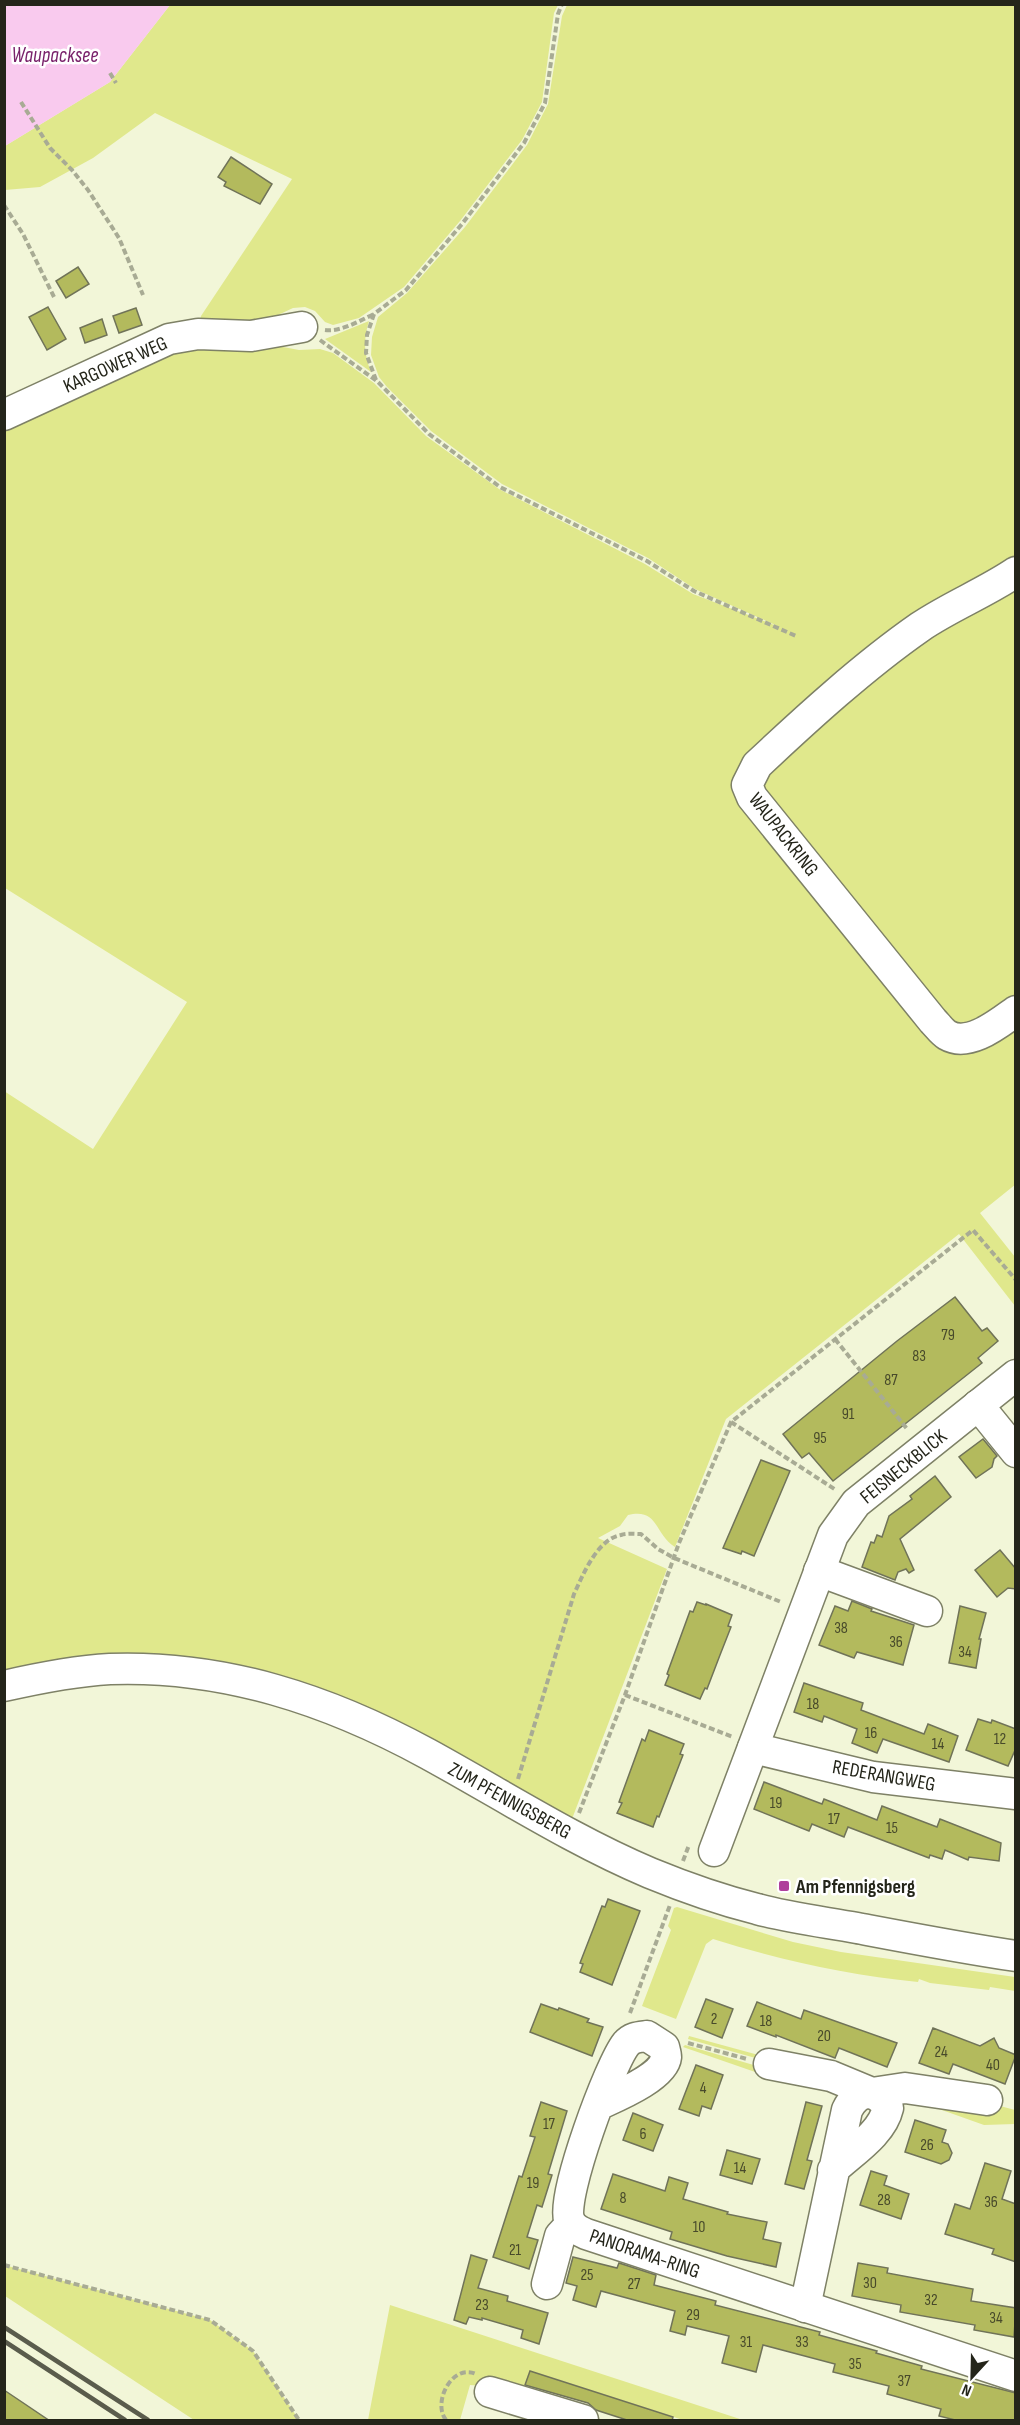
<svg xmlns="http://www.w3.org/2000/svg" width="1020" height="2425" viewBox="0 0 1020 2425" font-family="'Sofia Sans Condensed',sans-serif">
	<rect width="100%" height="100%" fill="#f2f6d8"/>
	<g fill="#e0e88c">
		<polygon points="170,5 558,5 554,13 542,102 522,140 460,221 404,287 359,318 333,325 325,322 315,311 305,307 293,308 278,315 265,326 198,329 201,316 292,179 155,113 93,158 40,187 5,190 5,146 110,82"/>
		<path d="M567,5H1015L1016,1184L980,1213L1015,1257V1306L959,1234L726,1419L675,1547C654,1534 659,1508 628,1515L620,1526L598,1538L667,1569L572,1819L315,1690L5,1676L4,1091L93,1149L187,1002L5,888V421L173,343L252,341L299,350L320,349L333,353L374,383L426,436L499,489L645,564L693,594L782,628L695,589L648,558L502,484L431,431L387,387L379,377L371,355L372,337L378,317L407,293L465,227L527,145L548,104L562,16Z"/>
		<path d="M369,321C363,340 364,354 371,372L325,339Z"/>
		<path d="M677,1907L793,1942L841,1952L1015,1977V1991L990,1987L989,1990L930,1983L919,1979L918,1982C848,1975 780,1960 713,1939L706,1944L676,2019L642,2006L671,1930L668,1926L674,1908Z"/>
		<polygon points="689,2036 766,2057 759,2059 688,2039"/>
		<polygon points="685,2045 757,2066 758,2073 683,2047"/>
		<polygon points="901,2102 985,2102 1015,2110 1015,2124 984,2125 925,2104"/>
		<polygon points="4,2265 210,2320 253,2351 299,2420 194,2420 5,2296"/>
		<polygon points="390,2305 743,2420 683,2420 530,2371 525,2387 518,2389 470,2385 460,2420 368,2420"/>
	</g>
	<polygon fill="#f9caee" points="5,4 170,4 170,5 110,82 5,146"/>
	<g fill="#b3ba5d" stroke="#707358" stroke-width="1.5">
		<polygon points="231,157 272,184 260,204 224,186 226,182 218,177"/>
		<polygon points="78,267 89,284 66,298 56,281"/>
		<polygon points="48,307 66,339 47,350 29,317"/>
		<polygon points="136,308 142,325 119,333 113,316"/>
		<polygon points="102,319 107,335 85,343 80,328"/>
		<polygon points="955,1297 982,1331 987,1328 998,1341 978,1358 982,1363 833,1481 809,1453 802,1458 783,1434 897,1341"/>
		<polygon points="983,1439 997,1456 994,1459 992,1467 976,1478 959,1457"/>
		<polygon points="761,1460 790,1471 754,1556 742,1551 741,1554 723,1548"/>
		<polygon points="935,1476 951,1497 900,1539 914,1570 909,1573 906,1569 898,1572 895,1580 862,1567 871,1542 874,1543 877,1535 882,1537 889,1516 912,1499 910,1496"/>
		<polygon points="1000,1550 1016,1569 1016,1589 1008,1588 997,1597 975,1570"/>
		<polygon points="852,1601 872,1609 871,1611 914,1625 903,1665 857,1652 854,1658 819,1645 835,1606 848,1611"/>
		<polygon points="697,1602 706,1605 706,1604 732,1615 728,1626 731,1627 720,1655 707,1689 705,1688 700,1699 665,1685 669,1675 667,1674 690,1611 693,1612"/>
		<polygon points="960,1606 986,1613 979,1639 981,1639 976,1668 949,1663"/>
		<polygon points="804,1683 863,1703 861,1710 924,1734 928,1724 958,1736 949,1762 883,1739 877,1753 852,1743 857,1729 824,1716 822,1722 794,1712"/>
		<polygon points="978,1719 991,1723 992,1720 1016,1729 1016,1748 1008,1766 966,1750"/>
		<polygon points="649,1730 684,1744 680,1754 683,1755 659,1817 657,1816 653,1827 617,1813 622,1803 619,1802 642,1739 645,1741"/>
		<polygon points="764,1782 822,1804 824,1799 877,1820 882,1806 937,1827 940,1819 1001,1843 999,1861 969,1857 968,1860 945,1850 942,1859 930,1855 929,1858 848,1827 844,1837 812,1824 809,1831 754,1809"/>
		<polygon points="608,1899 640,1911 612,1985 580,1972 583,1964 580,1963 594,1927 602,1906 605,1907"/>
		<polygon points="706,1999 733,2009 722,2038 695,2027"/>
		<polygon points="757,2002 801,2019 804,2010 897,2043 887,2067 839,2048 835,2058 776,2035 776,2037 747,2026"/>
		<polygon points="541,2004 558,2010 559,2008 589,2019 587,2022 603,2027 592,2056 530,2032"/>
		<polygon points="933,2028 980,2046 994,2038 999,2048 1016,2055 1005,2084 953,2064 949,2074 919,2063"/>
		<polygon points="696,2065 723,2075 711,2109 702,2106 699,2116 679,2109"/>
		<polygon points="541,2102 567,2111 548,2174 552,2175 542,2207 537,2205 527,2237 538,2240 529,2269 493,2257 519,2176 522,2177 535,2137 530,2136"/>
		<polygon points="806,2102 822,2106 807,2160 812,2161 804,2189 785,2184"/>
		<polygon points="633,2113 663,2125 653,2151 623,2140"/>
		<polygon points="915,2120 946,2130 942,2142 948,2144 952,2153 949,2160 941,2164 905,2152"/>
		<polygon points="727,2150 760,2159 752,2184 720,2175"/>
		<polygon points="985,2163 1011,2171 1002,2199 1016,2204 1016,2262 992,2254 994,2249 945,2234 955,2204 970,2209"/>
		<polygon points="871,2171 887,2176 884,2185 909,2194 901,2219 860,2205"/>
		<polygon points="613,2174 665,2191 669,2177 688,2183 683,2199 728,2212 727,2214 767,2222 763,2239 781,2243 776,2267 727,2256 670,2239 672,2232 601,2209"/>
		<polygon points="471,2255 487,2260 478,2288 508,2296 507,2301 548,2313 539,2344 521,2338 523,2330 482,2318 482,2320 469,2317 466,2324 454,2320"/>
		<polygon points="573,2257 617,2268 619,2263 656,2275 654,2285 716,2301 715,2305 820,2332 819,2335 877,2351 876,2353 922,2366 921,2369 1016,2393 1016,2421 959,2421 939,2416 941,2409 887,2394 889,2386 833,2372 835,2364 763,2345 756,2372 722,2363 729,2336 687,2326 685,2335 670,2331 675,2311 601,2291 596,2307 573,2300 577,2286 566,2283"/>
		<polygon points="858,2263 888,2268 887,2273 973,2289 971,2301 1016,2308 1014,2337 974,2330 975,2325 900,2312 901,2305 852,2296"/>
		<polygon points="530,2371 673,2417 672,2421 630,2421 596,2410 588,2403 525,2385"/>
		<polygon points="4,2390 50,2421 4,2421"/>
	</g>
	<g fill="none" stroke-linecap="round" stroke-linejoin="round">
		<g stroke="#7e8166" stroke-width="33">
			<g id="minor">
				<polyline points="4,415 169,339 198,334 251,336 302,327"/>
				<path d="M1016,572C985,593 951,606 920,627C864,666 807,718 757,765L747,785L752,797L933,1021C937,1025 942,1032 947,1035C969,1048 999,1023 1016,1011"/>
				<polyline points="978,1405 1016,1452"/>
				<polyline points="819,1571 927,1611"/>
				<path d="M4,1686C39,1678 75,1671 110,1669C224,1665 329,1700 428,1754C501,1794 572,1840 650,1873C684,1887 721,1900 757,1909C789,1918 824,1922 857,1928C910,1938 962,1948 1016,1956"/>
				<polyline points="753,1748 873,1777 1016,1794"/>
				<polyline points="714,1851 833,1535 856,1503 1016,1375"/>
				<polyline points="769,2064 831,2076 872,2093 905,2088 987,2100"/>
				<path d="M598,2105C615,2097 664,2077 666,2057C666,2054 665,2051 664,2047L647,2036C639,2037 632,2037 626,2044C610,2064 561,2196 569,2219C571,2227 579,2231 586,2234L1016,2376"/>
				<polyline points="547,2284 560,2236 571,2224"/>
				<path d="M805,2307L847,2110C857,2089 877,2087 888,2108C882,2134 852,2152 833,2170"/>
				<polyline points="490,2392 583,2420"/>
			</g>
		</g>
		<g stroke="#a8ab94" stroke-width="4" stroke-dasharray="6 3" stroke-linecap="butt">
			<polyline points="110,73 116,83"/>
			<polyline points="21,102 50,148 72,170 88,190 119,238 143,295"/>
			<polyline points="4,205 23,234 54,297"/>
			<path d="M325,330C341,332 359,321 374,314"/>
			<polyline points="320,340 377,381 429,434 500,487 647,561 694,591 796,636"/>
			<polyline points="376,380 366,353 367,335 374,314 406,290 462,224 524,143 545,103 558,14 562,4"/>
			<polyline points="835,1339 908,1430"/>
			<polyline points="731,1422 836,1490"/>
			<polyline points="625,1695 733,1737"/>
			<path d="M518,1779L574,1594C583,1575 597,1539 621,1535C627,1533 634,1534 641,1534L658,1549L674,1558L781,1602"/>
			<polyline points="579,1813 625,1695 679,1543 731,1422 973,1230 1016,1280"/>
			<polyline points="683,1861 689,1845"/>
			<polyline points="630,2013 670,1905"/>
			<polyline points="688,2043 747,2059"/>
			<polyline points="4,2265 210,2320 253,2351 299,2420"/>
			<path d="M446,2420C432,2403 452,2363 476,2374"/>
		</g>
		<use href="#minor" stroke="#fff" stroke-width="30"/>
		<g stroke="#5a5c4c" stroke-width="4.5">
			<polyline points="4,2327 148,2420"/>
			<polyline points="4,2341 125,2420"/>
		</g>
	</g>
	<rect fill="#af3f9c" stroke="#fff" stroke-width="2" x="778" y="1880" width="12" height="12" rx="3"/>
	<g text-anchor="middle" stroke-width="5" stroke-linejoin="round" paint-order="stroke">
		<g font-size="16" fill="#484a2b">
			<text x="948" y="1340">79</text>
			<text x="919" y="1361">83</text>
			<text x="891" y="1385">87</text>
			<text x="848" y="1419">91</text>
			<text x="820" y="1443">95</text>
			<text x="841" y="1633">38</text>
			<text x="896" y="1647">36</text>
			<text x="965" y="1657">34</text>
			<text x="813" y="1709">18</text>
			<text x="871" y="1738">16</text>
			<text x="1000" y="1744">12</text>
			<text x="938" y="1749">14</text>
			<text x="776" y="1808">19</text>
			<text x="834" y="1824">17</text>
			<text x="892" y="1833">15</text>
			<text x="714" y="2024">2</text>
			<text x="766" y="2026">18</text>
			<text x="824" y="2041">20</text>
			<text x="941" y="2057">24</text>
			<text x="993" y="2070">40</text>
			<text x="703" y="2093">4</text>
			<text x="549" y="2129">17</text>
			<text x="643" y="2139">6</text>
			<text x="927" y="2150">26</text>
			<text x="740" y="2173">14</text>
			<text x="533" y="2188">19</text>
			<text x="623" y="2203">8</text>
			<text x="884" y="2205">28</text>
			<text x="991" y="2207">36</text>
			<text x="699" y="2232">10</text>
			<text x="515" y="2255">21</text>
			<text x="587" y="2280">25</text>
			<text x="870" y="2288">30</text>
			<text x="634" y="2289">27</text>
			<text x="931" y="2305">32</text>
			<text x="482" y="2310">23</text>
			<text x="693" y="2320">29</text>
			<text x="996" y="2323">34</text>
			<text x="746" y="2347">31</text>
			<text x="802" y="2347">33</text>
			<text x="855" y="2369">35</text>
			<text x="904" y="2386">37</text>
		</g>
		<g font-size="20" fill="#24251a" stroke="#fff">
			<text transform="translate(115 364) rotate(-24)" y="7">KARGOWER WEG</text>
			<text transform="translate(784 834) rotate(52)" y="7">WAUPACKRING</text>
			<text transform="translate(903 1466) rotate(-39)" y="7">FEISNECKBLICK</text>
			<text transform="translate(884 1775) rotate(10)" y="7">REDERANGWEG</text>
			<text transform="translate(510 1800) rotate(29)" y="7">ZUM PFENNIGSBERG</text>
			<text transform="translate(645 2253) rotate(19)" y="7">PANORAMA-RING</text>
		</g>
		<g font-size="20" font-weight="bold" fill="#24251a" stroke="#fff" text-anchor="start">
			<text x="796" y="1893">Am Pfennigsberg</text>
		</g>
		<g font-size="21" font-style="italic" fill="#79226b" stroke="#fff">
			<text x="55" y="62">Waupacksee</text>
		</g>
	</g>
	<rect width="1020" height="2425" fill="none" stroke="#24251a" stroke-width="12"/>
	<g transform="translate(972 2377) rotate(202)" stroke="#ffffff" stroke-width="4.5" paint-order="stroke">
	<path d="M0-4.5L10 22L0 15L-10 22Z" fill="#24251a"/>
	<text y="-9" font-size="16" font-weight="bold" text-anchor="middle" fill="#24251a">N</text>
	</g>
</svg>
